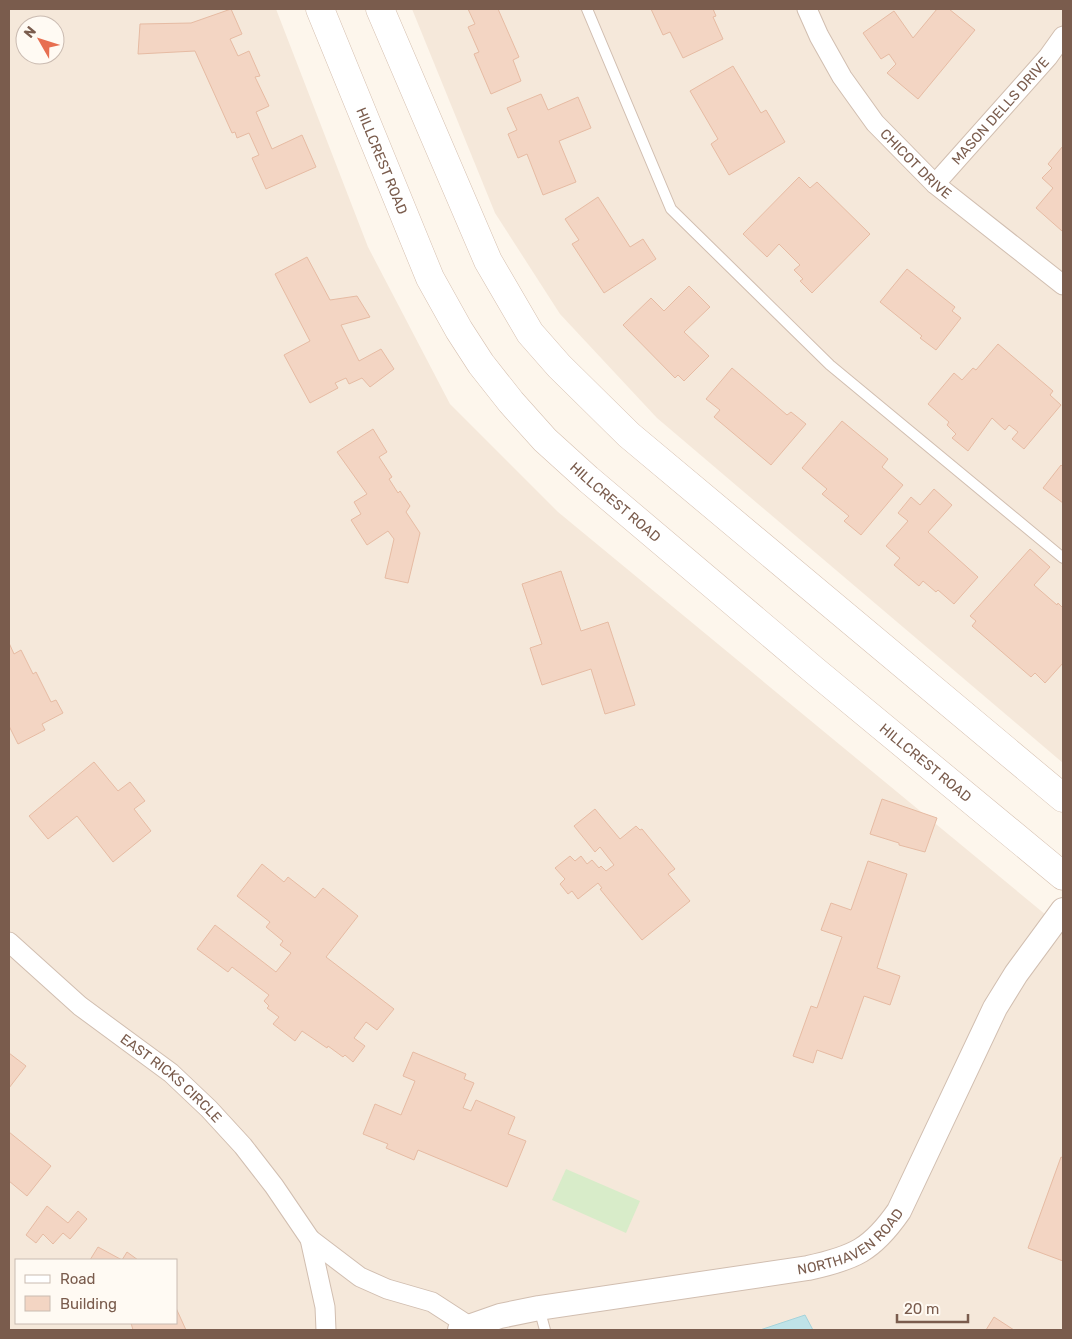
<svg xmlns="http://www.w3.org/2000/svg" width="1072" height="1339" viewBox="0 0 1072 1339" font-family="Rubik,sans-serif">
	<rect width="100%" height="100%" fill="#fdf6ec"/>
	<g fill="#f5e8da" fill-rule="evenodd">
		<path d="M9,9H276L368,247L450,404L558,512L1063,929V1330H9ZM25,25H55V55H25ZM16,1260H176V1323H16Z"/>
		<polygon points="412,9 1063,9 1063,763 657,418 560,314 495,213"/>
	</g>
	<polygon fill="#d8ecc9" points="566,1169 640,1201 626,1233 552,1200"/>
	<polygon fill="#bfe3e8" stroke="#a5d3da" points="805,1315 813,1330 760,1330"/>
	<g fill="#f3d5c3" stroke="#e6bba3">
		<polygon points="231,9 242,34 230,39 238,56 249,51 260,76 255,77 269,106 256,112 272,149 302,135 316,167 266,189 252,158 259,155 249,133 237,138 235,132 232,133 195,51 138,54 140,24 191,23"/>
		<polygon points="468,9 498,9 519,57 513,60 521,81 491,94 474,54 479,52 468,27 475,24"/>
		<polygon points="651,9 713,9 716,16 713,17 723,39 683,58 670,32 663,35"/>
		<polygon points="937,9 949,9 975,30 918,99 887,73 896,64 889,54 881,59 863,33 894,11 913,38"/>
		<polygon points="733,66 761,113 766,110 785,142 729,175 711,144 718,139 690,91"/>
		<polygon points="541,94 548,110 578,97 591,128 559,141 576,182 543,195 527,154 518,158 508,134 517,130 507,108"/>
		<polygon points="1063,146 1063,230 1062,231 1036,208 1053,188 1042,178 1052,168 1048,164"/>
		<polygon points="799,177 810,188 817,182 870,234 812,293 800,281 803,279 794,270 800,265 779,244 767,257 743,234"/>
		<polygon points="598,197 630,247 643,239 656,259 604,293 572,244 579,240 565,219"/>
		<polygon points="307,257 330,300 357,296 370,317 341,325 359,361 381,349 394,369 370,387 362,378 349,384 346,378 335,383 338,388 310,403 284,355 310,341 275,274"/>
		<polygon points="907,269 955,307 952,311 961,318 936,350 920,338 922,336 880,302"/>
		<polygon points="689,286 710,307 684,332 709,356 684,381 678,375 675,378 623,325 651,298 664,311"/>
		<polygon points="998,344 1053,391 1050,395 1061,405 1024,449 1012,439 1018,432 1009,425 1005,430 992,418 968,451 952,438 956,434 947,425 949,422 928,404 954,373 962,380 973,368 976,370"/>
		<polygon points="732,368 787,415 791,412 806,424 771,465 714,417 720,410 706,399"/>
		<polygon points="842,421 888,459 882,467 903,485 861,535 844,521 849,516 822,494 827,489 802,468"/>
		<polygon points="373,429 387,452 379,457 392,477 389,479 398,493 400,491 410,506 406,512 420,533 408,583 385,578 394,539 388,531 367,545 351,520 361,514 354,502 367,494 337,452"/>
		<polygon points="1061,465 1063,467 1063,503 1043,488"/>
		<polygon points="934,489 952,505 928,532 978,577 954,604 938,590 936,592 923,581 919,586 894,565 900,558 886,546 908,521 898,513 911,497 920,505"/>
		<polygon points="1030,549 1050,567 1034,585 1057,605 1058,603 1063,608 1063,663 1045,683 1035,673 1031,677 972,626 976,621 970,616"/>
		<polygon points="561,571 581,631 608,622 635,705 605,714 591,669 542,685 530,648 542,644 522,584"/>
		<polygon points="9,643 14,654 21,650 33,674 36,672 51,702 56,700 63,713 42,724 45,730 18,744 9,726"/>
		<polygon points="94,762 118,791 130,782 145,801 134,809 151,831 113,862 77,816 48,839 29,816"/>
		<polygon points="882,799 937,818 925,852 899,845 899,843 870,834"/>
		<polygon points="595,809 620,839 636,826 640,830 642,829 675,869 668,874 690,901 642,940 600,889 602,888 598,883 578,899 572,891 568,894 560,884 565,879 555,868 570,856 575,861 581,856 587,864 592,860 599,868 601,866 606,871 614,865 600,847 595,852 574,826"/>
		<polygon points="868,861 907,874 877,968 900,976 890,1005 864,996 842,1059 817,1050 813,1063 793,1056 811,1006 817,1008 842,937 821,930 831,903 851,910"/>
		<polygon points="262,864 284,882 288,877 315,898 323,888 358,916 326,957 394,1009 377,1030 366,1022 354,1038 365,1046 353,1062 345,1055 343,1057 328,1046 327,1048 302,1031 295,1041 273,1024 279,1017 267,1008 269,1006 264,1001 269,995 232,967 228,972 197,949 215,925 276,972 291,953 280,945 283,941 266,927 270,922 237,896"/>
		<polygon points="413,1052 466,1074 464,1079 474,1083 463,1108 471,1111 476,1100 515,1117 508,1134 526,1141 507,1187 418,1150 414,1160 386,1148 388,1144 363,1134 375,1104 401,1115 415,1081 403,1076"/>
		<polygon points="9,1053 26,1066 9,1088"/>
		<polygon points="9,1132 51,1166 27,1196 9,1181"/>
		<polygon points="1061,1157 1063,1158 1063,1261 1028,1248"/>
		<polygon points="47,1206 68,1223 78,1211 87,1219 70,1239 63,1233 53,1244 43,1234 36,1243 26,1235"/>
		<polygon points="98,1247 122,1260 127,1252 138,1260 90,1260"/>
		<polygon points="176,1308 186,1330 133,1330 131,1323 176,1323"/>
		<polygon points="994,1317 1014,1330 986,1330"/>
	</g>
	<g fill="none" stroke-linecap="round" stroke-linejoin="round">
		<g stroke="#d1beb0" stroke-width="12">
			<g id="service">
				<polyline points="587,9 671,209 830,365 1063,558"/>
				<polyline points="539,1308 545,1330"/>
			</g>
		</g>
		<g stroke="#d1beb0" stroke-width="21">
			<g id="minor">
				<path id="s1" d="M807,9L819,36L842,77L875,123L935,184L1063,285"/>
				<path id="s2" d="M935,184L1048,57L1063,36"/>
				<path id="s3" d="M9,942L80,1006L171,1073L209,1109L243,1146L274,1186L310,1239L325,1307L326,1330"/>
				<polyline points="310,1239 360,1277 387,1289 432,1302 469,1326"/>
			</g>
		</g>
		<g stroke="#d1beb0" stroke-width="26">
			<g id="tertiary">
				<path id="s4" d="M460,1330L500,1316L539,1308L808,1268C854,1258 872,1250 899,1211L995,1008L1016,974L1063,910"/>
			</g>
		</g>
		<g stroke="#d6c0b0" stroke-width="29">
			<g id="secondary">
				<path id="s5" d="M320,9L430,278L459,330L481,364L511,402L545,440L588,479L815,671L1063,876"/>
				<polyline points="380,9 488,261 530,333 559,366 629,435 1063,798"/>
			</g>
		</g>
		<use href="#service" stroke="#fff" stroke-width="10"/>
		<use href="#minor" stroke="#fff" stroke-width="19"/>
		<use href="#tertiary" stroke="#fff" stroke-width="24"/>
		<use href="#secondary" stroke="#fff" stroke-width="28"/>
	</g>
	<g text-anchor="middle" stroke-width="5" stroke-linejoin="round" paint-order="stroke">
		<g font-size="14" fill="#7a5c4d" stroke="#fffaf3">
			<text dy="5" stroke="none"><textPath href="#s2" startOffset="98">MASON DELLS DRIVE</textPath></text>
			<text dy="5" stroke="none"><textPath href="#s5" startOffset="164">HILLCREST ROAD</textPath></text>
			<text dy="5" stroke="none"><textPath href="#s1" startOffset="191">CHICOT DRIVE</textPath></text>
			<text dy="5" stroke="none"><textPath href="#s5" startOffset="584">HILLCREST ROAD</textPath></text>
			<text dy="5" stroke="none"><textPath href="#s5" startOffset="989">HILLCREST ROAD</textPath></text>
			<text dy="5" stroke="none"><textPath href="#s3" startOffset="212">EAST RICKS CIRCLE</textPath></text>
			<text dy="5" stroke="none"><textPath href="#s4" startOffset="405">NORTHAVEN ROAD</textPath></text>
		</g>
	</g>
	<rect width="1072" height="1339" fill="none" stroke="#7a5c4d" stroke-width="20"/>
	<rect x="15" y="1259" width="162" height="65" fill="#fffaf3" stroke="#cabbb1"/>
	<rect x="25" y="1275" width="25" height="8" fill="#ffffff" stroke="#cabbb1"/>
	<text x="60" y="1284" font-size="15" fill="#7a5c4d">Road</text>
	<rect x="25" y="1296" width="25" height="15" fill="#f3d5c3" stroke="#cabbb1"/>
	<text x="60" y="1309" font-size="15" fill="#7a5c4d">Building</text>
	<g transform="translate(40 40) rotate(309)"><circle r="24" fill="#fffaf3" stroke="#cabbb1"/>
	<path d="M0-4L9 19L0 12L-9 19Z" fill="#e76f51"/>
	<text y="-8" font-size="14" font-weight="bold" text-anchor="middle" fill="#7a5c4d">N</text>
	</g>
	<path d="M897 1314v8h71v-8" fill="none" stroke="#7a5c4d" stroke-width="2.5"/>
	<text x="904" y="1314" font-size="15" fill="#7a5c4d" stroke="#fffaf3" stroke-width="4" paint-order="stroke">20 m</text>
</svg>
